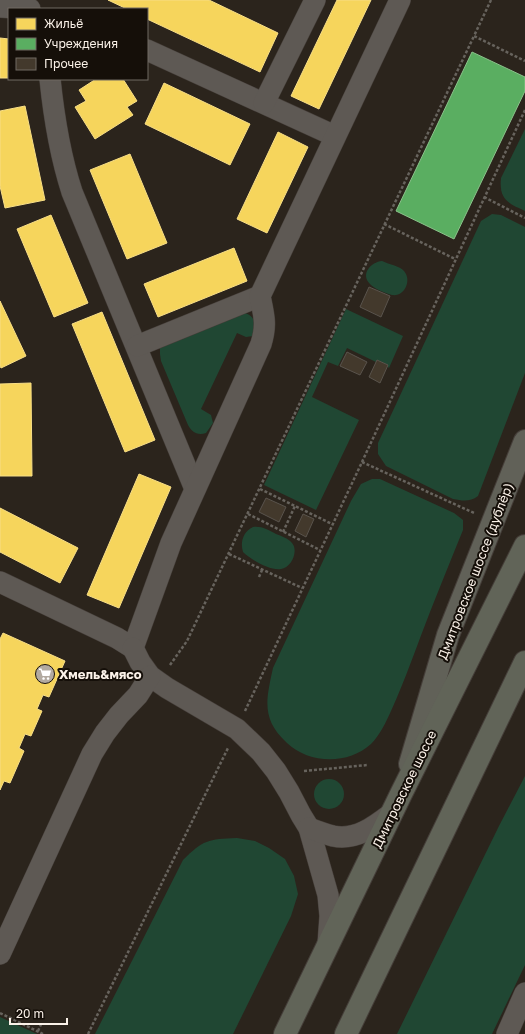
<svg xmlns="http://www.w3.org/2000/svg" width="525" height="1034" viewBox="0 0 525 1034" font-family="'Golos Text',sans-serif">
	<rect width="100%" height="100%" fill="#2b241c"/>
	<g fill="#204733">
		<path d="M525,129V211C507,203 499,199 501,178Z"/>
		<path d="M492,214L501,215L525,227V373L478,496C470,502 463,501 453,499L386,466L378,454V443L481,221Z"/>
		<path d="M382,261C388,264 400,266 404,271C412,280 405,297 392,295C386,293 374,289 370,284C360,274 371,262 382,261Z"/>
		<polygon points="346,309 403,336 389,368 388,367 388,365 377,360 376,362 347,348 338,366 328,362 312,397 359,420 316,510 264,485"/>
		<path d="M242,312C249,314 252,316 255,322L253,336L246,337L237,333L201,409L211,415L213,423L206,433C197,436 192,432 188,425L161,361L160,354V347Z"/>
		<path d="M372,479H380L454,513L463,520V530C452,557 441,584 430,612C417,645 406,678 391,711C386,722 380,735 371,744C348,765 309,764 287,743C261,719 266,700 273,668L351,501L361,484Z"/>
		<path d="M253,527C262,526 268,530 276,534C281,536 288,538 292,543C299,551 291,568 281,569C270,571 250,559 243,552C240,542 243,532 253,527Z"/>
		<polygon points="525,776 525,965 492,1034 397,1034 499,826"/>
		<circle cx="329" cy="794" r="15"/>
		<path d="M237,838L255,841L269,848L285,859L294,876L298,894L291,916L233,1034H95L183,860C203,840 208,839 237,838Z"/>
		<polygon points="0,1017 37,1034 0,1034"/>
	</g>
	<g fill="#f6d55c" stroke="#f8de86">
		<polygon points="108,0 209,0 278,33 260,72 147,19 147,9 127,9"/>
		<polygon points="337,0 371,0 319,109 291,96"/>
		<polygon points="0,38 9,39 9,78 0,78"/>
		<polygon points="96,79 123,79 137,101 127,107 133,115 95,139 75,107 86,101 79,90"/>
		<polygon points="164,83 250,124 230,165 145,124"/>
		<polygon points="25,106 45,200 5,208 0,186 0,111"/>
		<polygon points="278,132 308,147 267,233 237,219"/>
		<polygon points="130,154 167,243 127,259 90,170"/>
		<polygon points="51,215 88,303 54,317 17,229"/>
		<polygon points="234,248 247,281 158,317 144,284"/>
		<polygon points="0,301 26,356 1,368 0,366"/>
		<polygon points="102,312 155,440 125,452 72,324"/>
		<polygon points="31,383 32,476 0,476 0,384"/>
		<polygon points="139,474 171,487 119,608 87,595"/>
		<polygon points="0,508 78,548 60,583 0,552"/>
		<polygon points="3,633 65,661 49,697 43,695 37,709 42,711 31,736 25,734 19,748 24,751 10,783 4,781 0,790 0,639"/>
	</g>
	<polygon fill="#5aae61" stroke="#8ac28a" points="472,52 525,77 525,91 454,239 396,211"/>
	<g fill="#43392c" stroke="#59534c">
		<polygon points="369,287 390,296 381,317 360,307"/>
		<polygon points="347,352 367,362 360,375 340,366"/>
		<polygon points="377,360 388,365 380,383 369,377"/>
		<polygon points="266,498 286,507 279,522 259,512"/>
		<polygon points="303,514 314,519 306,537 295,531"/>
	</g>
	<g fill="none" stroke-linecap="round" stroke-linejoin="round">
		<g stroke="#453e39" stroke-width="22">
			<g id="minor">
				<polyline points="0,7 30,9"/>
				<polyline points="147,50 335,136"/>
				<path d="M50,79C54,118 60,155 72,192L195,489"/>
				<polyline points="264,103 315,0"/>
				<polyline points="137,346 260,296"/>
				<path d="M0,582L117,638L133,648L171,543L261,344C267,324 264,316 260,296L400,0"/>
				<polyline points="133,648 140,662 150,676 167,688 237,729 261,752 276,771 289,792 301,815 309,828 328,895 330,916 328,944"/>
				<path d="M309,828C317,831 325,834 333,836C356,841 375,826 392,813"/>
				<polyline points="0,954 92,754 105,733 119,715 138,695 150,676"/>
				<polyline points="507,1034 525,993"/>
			</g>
		</g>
		<g stroke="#453e39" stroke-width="24">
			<polyline id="major" points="410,764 448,635 525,441"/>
		</g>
		<g stroke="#453e39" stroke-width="24">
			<g id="highway">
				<polyline points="285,1034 401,794 525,546"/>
				<polyline points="346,1034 525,662"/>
			</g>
		</g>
		<g stroke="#67635d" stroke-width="2.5" stroke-dasharray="3 2" stroke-linecap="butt">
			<polyline points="491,0 474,36 525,61"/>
			<polyline points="484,197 525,218"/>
			<polyline points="384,224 455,259"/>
			<polyline points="362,462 474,513"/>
			<polyline points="260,489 332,524"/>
			<polyline points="248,514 320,550"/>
			<polyline points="283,532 295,506"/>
			<polyline points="229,554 302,588"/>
			<polyline points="259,577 262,570"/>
			<polyline points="170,665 187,641 474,36"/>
			<polyline points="245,711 362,462 525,110"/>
			<polyline points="304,771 368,765"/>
			<polyline points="0,1013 43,1034"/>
			<polyline points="38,1031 42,1022"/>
			<polyline points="88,1034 228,748"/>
		</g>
		<use href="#minor" stroke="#5e5954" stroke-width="21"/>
		<use href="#major" stroke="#616158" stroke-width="22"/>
		<use href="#highway" stroke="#616458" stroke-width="22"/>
	</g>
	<defs>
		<g id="supermarket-disc" transform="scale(1)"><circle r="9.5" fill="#b2aaa1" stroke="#150f09"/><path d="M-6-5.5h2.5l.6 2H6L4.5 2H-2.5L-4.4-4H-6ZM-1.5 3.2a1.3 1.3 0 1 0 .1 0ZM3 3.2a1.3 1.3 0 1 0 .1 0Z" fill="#fff"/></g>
	</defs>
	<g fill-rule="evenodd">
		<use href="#supermarket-disc" x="45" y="674"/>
	</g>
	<g text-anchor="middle" stroke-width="4" stroke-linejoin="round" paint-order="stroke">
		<g font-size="13" fill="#fbf2e9" stroke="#150f09">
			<text transform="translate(475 571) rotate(-69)" y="5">Дмитровское шоссе (дублёр)</text>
			<text transform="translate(404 789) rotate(-64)" y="5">Дмитровское шоссе</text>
		</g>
		<g font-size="13" font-weight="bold" fill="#fbf2e9" stroke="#150f09" text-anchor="start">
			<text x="59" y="679">Хмель&amp;мясо</text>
		</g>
	</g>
	<rect x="8" y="8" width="140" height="72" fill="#150f09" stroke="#716a63"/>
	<rect x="16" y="18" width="20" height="12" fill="#f6d55c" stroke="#716a63"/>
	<text x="44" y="28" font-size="12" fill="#fbf2e9">Жильё</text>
	<rect x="16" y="38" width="20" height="12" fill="#5aae61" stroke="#716a63"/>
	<text x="44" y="48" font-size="12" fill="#fbf2e9">Учреждения</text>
	<rect x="16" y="58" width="20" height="12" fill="#43392c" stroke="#716a63"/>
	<text x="44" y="68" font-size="12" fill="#fbf2e9">Прочее</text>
	<path d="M10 1018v6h57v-6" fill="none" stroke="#fbf2e9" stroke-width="2"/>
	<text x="16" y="1018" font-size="12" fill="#fbf2e9" stroke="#150f09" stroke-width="3" paint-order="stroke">20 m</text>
</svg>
